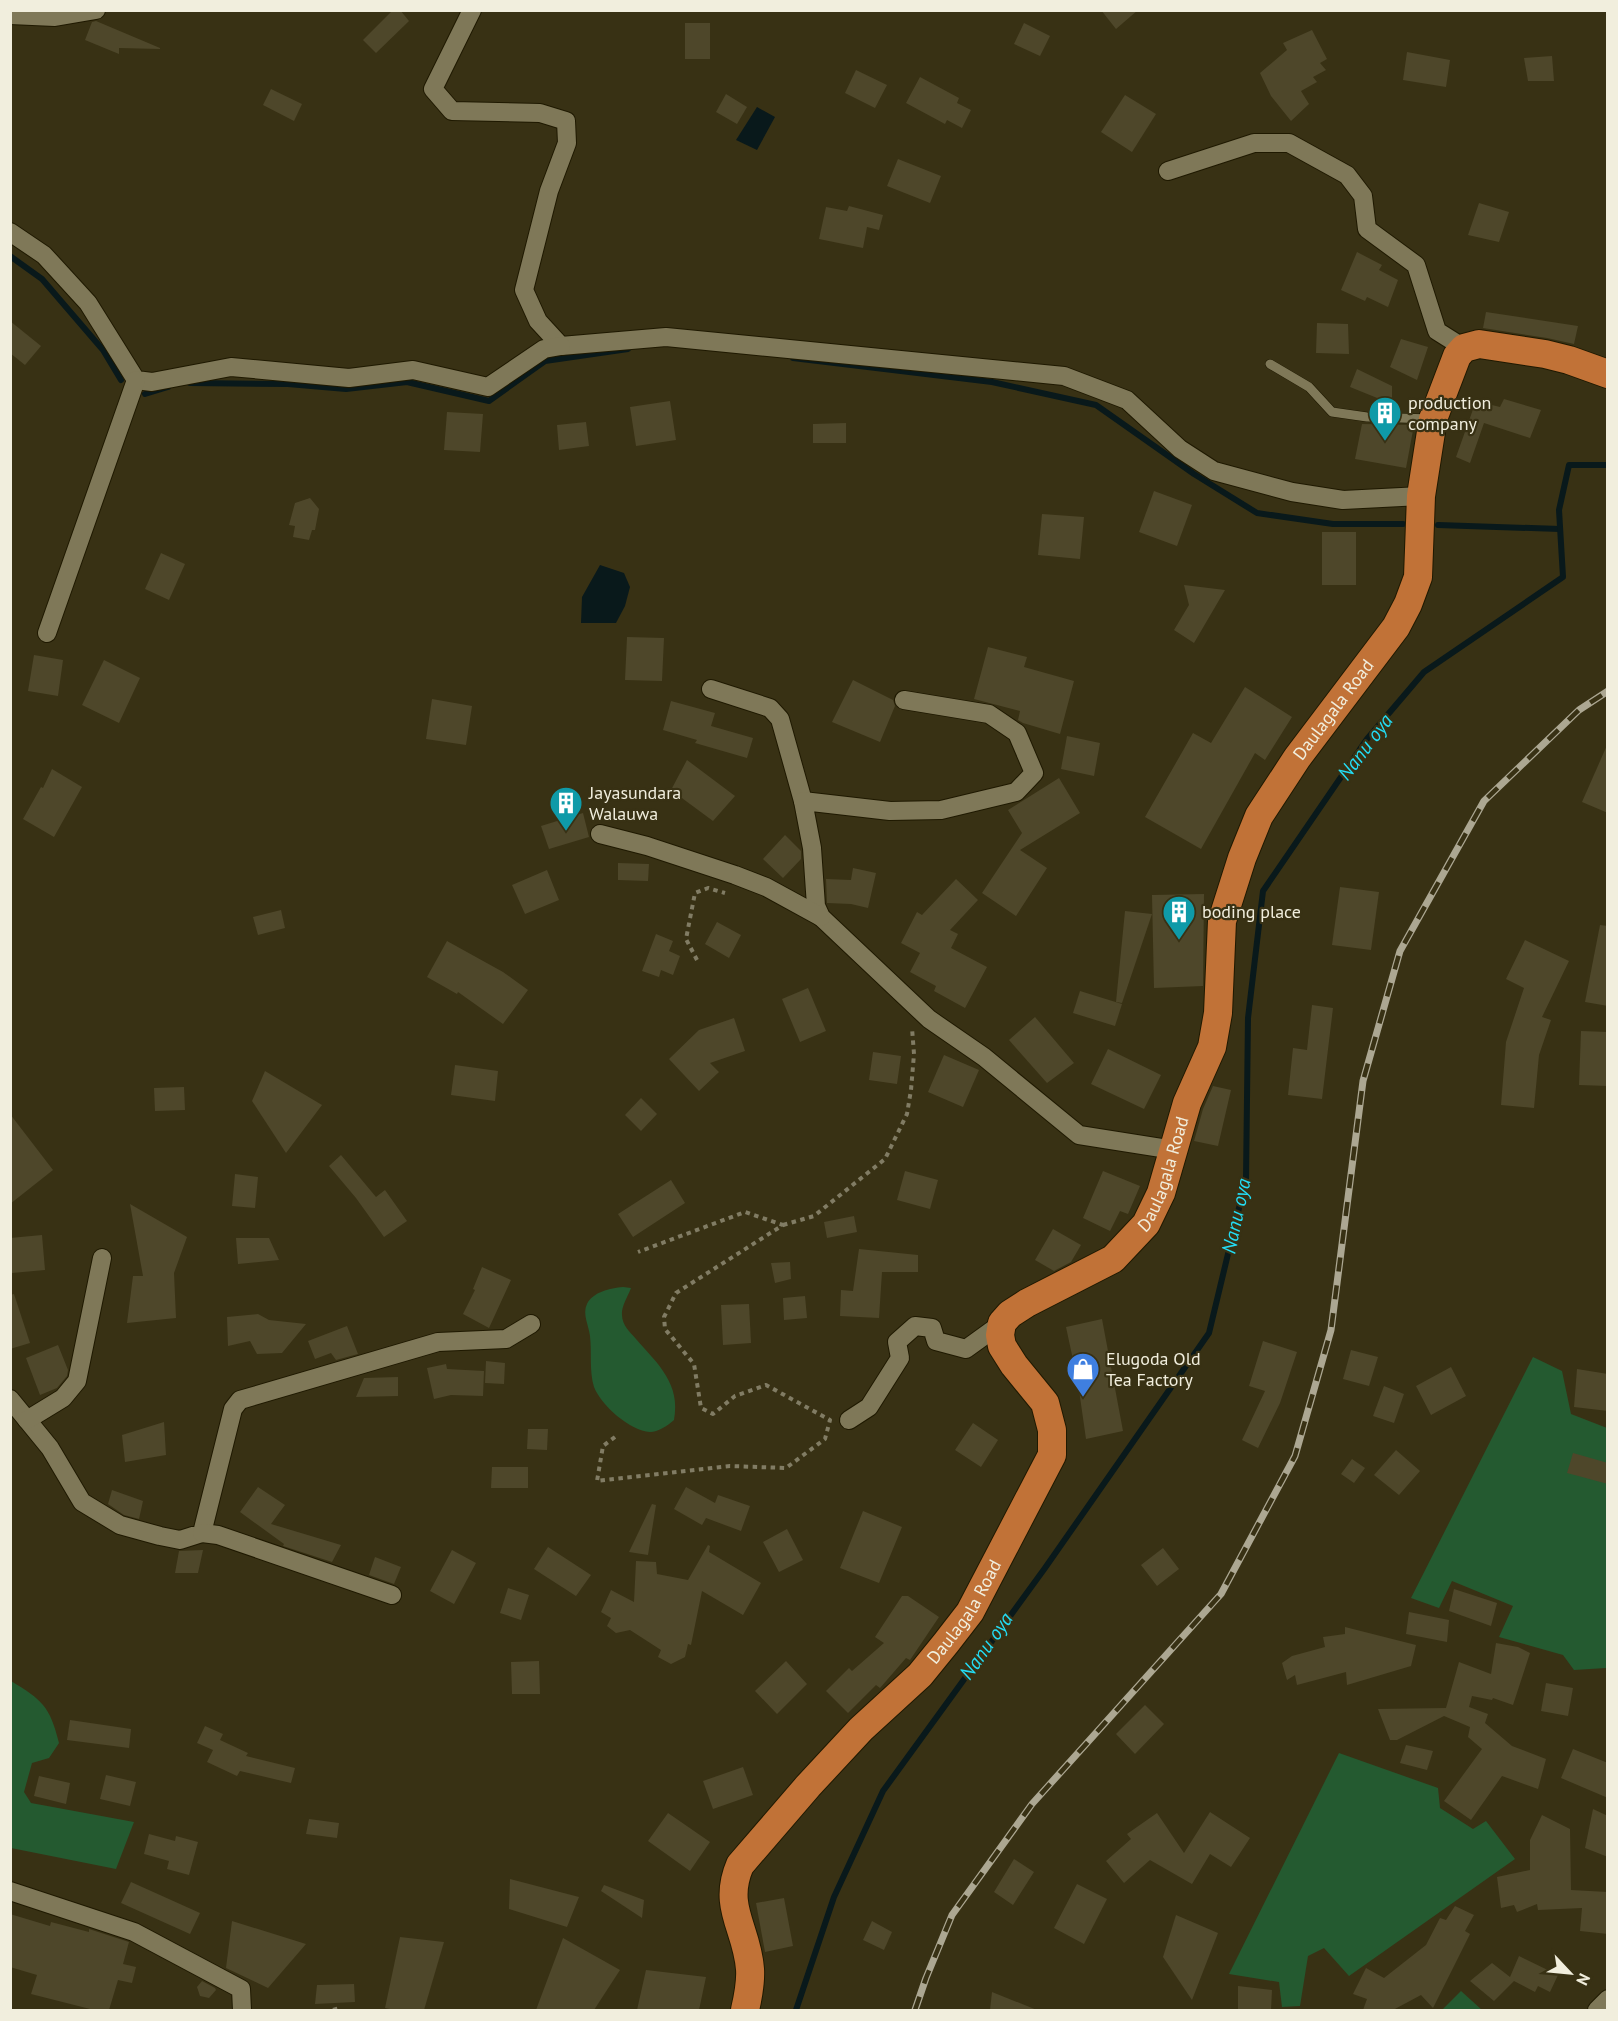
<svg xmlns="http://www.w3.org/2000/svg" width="1618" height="2021" viewBox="0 0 1618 2021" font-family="'PT Sans',sans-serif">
	<rect width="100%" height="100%" fill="#383114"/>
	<g fill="#245a30">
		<path d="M623,1287L631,1288C628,1296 621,1307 622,1315C622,1325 630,1332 636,1339C658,1364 681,1384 674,1420C667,1426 658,1432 650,1432C630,1431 601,1405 594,1387C589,1370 592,1353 590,1336C589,1326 582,1314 587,1304C593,1292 610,1288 623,1287Z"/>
		<polygon points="1533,1357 1562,1371 1571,1414 1607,1428 1608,1664 1606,1668 1574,1670 1563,1655 1499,1637 1513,1606 1452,1581 1439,1608 1411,1598"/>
		<path d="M11,1681C42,1700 50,1706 59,1743L49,1758L32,1763L24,1792L31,1803L134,1822L116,1869L11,1848Z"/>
		<polygon points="1339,1753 1438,1788 1440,1808 1473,1829 1486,1821 1515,1859 1349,1976 1324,1948 1308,1956 1300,2006 1282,2007 1279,1982 1229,1974"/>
		<polygon points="1461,1991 1482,2010 1442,2010"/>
	</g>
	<g fill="#09191b">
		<polygon points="757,107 775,117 757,150 736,140"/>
		<polygon points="600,565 624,573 630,587 625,606 616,623 581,623 582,597"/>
	</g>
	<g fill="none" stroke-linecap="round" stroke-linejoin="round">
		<g stroke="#09191b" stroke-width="6">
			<polyline points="10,256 42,279 103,350 121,380"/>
			<polyline points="793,358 992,382 1096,405 1194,474 1257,513 1333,524 1403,524"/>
			<polyline points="190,383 288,384 346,389 407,382 489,401 545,361 628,349"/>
			<polyline points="145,394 168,387"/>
			<polyline points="1438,525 1560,529"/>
			<polyline points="796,2010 834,1897 883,1791 1045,1568 1209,1333 1246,1179 1248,1018 1263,891 1367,739 1424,672 1563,577 1559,510 1569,465 1608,465"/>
		</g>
	</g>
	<g fill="#4e472a">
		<polygon points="393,10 400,10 409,21 376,53 363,40"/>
		<polygon points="1101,10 1138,10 1116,29"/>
		<polygon points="96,21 160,48 160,49 119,48 119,54 85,40 92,22"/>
		<rect x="685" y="23" width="25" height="36"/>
		<polygon points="1024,23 1050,36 1040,56 1014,44"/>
		<polygon points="1312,30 1327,59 1320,63 1326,70 1313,77 1317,82 1301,91 1309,104 1291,121 1271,96 1260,73 1287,50 1283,43"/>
		<polygon points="1407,52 1450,60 1446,87 1403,80"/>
		<polygon points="1552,56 1554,81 1528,81 1524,58"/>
		<polygon points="856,70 887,85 875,108 845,93"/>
		<polygon points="920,77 959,98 957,103 971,110 962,128 947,120 945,124 906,103"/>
		<polygon points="271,89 302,104 294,121 263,105"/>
		<polygon points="726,94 747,107 737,124 716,112"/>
		<polygon points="1125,95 1156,114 1132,152 1101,132"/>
		<polygon points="898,159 941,176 930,203 887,186"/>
		<polygon points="1479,203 1509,212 1499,242 1468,235"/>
		<polygon points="849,206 883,215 879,230 867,227 863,248 819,239 826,207 847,211"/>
		<polygon points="1357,252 1382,265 1379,270 1398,280 1388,307 1367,297 1365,301 1341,290"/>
		<polygon points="1486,312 1578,326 1574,344 1547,338 1483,328"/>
		<polygon points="10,321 41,346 25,365 10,353"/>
		<polygon points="1317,323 1348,324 1349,354 1316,353"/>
		<polygon points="1401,339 1428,347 1417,380 1390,367"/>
		<polygon points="1357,369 1392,386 1392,404 1350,387"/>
		<polygon points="1504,399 1541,410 1530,438 1484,423 1470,463 1456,457 1476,401 1500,407"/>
		<polygon points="670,401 676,440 636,446 630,407"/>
		<polygon points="447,412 483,414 480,452 444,450"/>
		<polygon points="586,422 589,446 559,450 557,425"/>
		<polygon points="846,423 846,443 813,443 813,424"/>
		<polygon points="1362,424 1414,425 1406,468 1355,459"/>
		<polygon points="1154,491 1192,505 1177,546 1139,532"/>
		<polygon points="310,498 319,509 315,530 312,530 309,540 293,537 295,526 289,525 295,503"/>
		<polygon points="1042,514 1084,517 1080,559 1038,555"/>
		<rect x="1322" y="532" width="34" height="53"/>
		<polygon points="161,553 185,564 169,600 145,589"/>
		<polygon points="1184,585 1225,590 1194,643 1174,630 1189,605"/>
		<polygon points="627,637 664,638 662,681 625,680"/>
		<polygon points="988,647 1027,657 1024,667 1074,681 1060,734 1023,723 1018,720 1020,711 974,699"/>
		<polygon points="34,655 63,660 58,696 28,691"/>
		<polygon points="104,660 140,678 119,723 82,705"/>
		<polygon points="853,680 893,700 895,706 880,742 832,722"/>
		<polygon points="1245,687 1292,717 1265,760 1255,753 1201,849 1145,817 1193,733 1211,743"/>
		<polygon points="432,699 472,706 466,745 426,739"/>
		<polygon points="671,701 715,713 711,726 753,738 747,758 695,743 697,740 663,730"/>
		<polygon points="1067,736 1100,743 1094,776 1061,769"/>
		<polygon points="1608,743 1608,813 1582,802"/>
		<polygon points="687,760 735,796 713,821 671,790"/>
		<polygon points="52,769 82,787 54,837 23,819 41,787 43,788"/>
		<polygon points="1059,778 1080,813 1020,850 1047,868 1016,916 982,893 1022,833 1008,810"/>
		<polygon points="583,813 589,837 549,849 541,826"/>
		<polygon points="785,835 801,851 801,859 783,878 763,859"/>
		<polygon points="618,863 649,864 648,881 618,880"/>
		<polygon points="853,868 876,873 868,908 851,904 827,903 826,879 851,880"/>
		<polygon points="547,870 559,900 525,914 512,885"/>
		<polygon points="956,879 978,900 950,930 958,934 951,948 987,967 965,1008 934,991 936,986 910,972 920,953 901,943 917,912 922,915"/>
		<polygon points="1340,887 1379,892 1371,950 1332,945"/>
		<polygon points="1204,894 1203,986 1154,988 1152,895"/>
		<polygon points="281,910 285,928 258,935 253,917"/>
		<polygon points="1125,911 1152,914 1122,1003 1116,1002"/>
		<polygon points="717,922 741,935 729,958 705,944"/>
		<polygon points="1600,925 1608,926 1608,1006 1585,1002"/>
		<polygon points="656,934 673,941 669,951 680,956 673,975 661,970 659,977 642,971"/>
		<polygon points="1525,940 1569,961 1542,1017 1551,1020 1539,1055 1534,1108 1501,1105 1506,1042 1524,988 1506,979"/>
		<polygon points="447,941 503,972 528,990 503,1024 458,992 457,994 427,977"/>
		<polygon points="808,988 826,1031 800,1042 782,999"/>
		<polygon points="1080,991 1122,1004 1115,1026 1073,1013"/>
		<polygon points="1312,1005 1333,1008 1322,1099 1288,1095 1293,1048 1307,1050"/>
		<polygon points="1035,1017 1074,1063 1047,1083 1009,1040"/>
		<polygon points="734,1018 745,1051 710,1063 719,1072 699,1091 669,1059 699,1030"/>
		<polygon points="1581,1031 1608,1032 1608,1086 1579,1085"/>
		<polygon points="1108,1049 1161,1075 1144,1109 1091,1084"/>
		<polygon points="873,1052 901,1056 897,1084 869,1080"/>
		<polygon points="944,1055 979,1070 963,1107 928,1092"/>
		<polygon points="455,1065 498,1071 495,1101 451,1095"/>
		<polygon points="265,1071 322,1105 286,1153 252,1101"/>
		<polygon points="1213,1086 1231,1090 1218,1146 1194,1141 1203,1109"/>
		<polygon points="184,1087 185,1110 155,1111 154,1088"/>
		<polygon points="641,1098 657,1114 641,1131 625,1115"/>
		<polygon points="10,1114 53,1170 10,1204"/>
		<polygon points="341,1155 376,1197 385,1190 407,1221 384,1237 356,1198 329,1166"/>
		<polygon points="905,1171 938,1180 930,1209 897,1200"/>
		<polygon points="1103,1171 1140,1186 1128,1214 1120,1211 1110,1231 1083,1218"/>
		<polygon points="235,1174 258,1177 255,1208 232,1206"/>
		<polygon points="671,1180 685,1203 633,1237 618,1214"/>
		<polygon points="130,1204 187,1237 174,1273 176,1318 127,1323 133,1276 143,1276"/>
		<polygon points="854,1216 857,1232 827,1238 824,1222"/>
		<polygon points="1053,1229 1081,1245 1071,1262 1054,1271 1035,1260"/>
		<polygon points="42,1235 45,1270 12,1273 10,1238"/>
		<polygon points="236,1238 269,1238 279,1260 238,1264"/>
		<polygon points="859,1249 918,1255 918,1272 882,1272 879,1318 840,1316 841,1290 853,1291"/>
		<polygon points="790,1262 791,1279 775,1283 771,1263"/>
		<polygon points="482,1267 511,1280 489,1328 463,1314 475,1290 473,1289"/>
		<polygon points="14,1294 30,1343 10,1349 10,1295"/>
		<polygon points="805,1296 807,1318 784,1320 783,1298"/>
		<polygon points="749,1304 751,1343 723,1345 721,1305"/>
		<polygon points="258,1314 269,1320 306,1324 282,1353 257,1354 250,1341 228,1346 227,1317"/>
		<polygon points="1102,1319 1123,1431 1086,1439 1078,1383 1066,1327"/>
		<polygon points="347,1326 358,1354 336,1360 331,1353 315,1359 308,1341"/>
		<polygon points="1263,1341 1297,1352 1280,1403 1258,1448 1242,1440 1265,1391 1249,1386"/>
		<polygon points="58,1345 68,1370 67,1376 57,1388 40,1395 26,1358"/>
		<polygon points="1351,1350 1378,1357 1369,1386 1343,1379"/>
		<polygon points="486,1361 505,1363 504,1384 485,1383"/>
		<polygon points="446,1364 447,1369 484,1371 483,1396 451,1395 434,1399 427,1368"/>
		<polygon points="1451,1367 1466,1396 1431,1415 1416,1386"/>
		<polygon points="1577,1369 1608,1374 1608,1411 1574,1407"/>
		<polygon points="398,1377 398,1396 356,1397 364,1378"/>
		<polygon points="1384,1386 1404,1394 1394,1423 1373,1416"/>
		<polygon points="164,1422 166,1455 125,1462 122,1435"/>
		<polygon points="973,1423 998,1440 981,1467 955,1450"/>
		<polygon points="528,1429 548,1429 547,1450 527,1449"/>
		<polygon points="1396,1450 1420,1471 1399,1495 1374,1475"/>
		<polygon points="1573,1453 1608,1463 1608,1484 1567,1473"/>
		<polygon points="1352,1459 1365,1468 1354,1483 1341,1474"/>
		<polygon points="492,1467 528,1467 528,1488 491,1488"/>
		<polygon points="258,1487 285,1505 271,1524 341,1545 332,1562 283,1546 284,1544 240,1512"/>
		<polygon points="686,1487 715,1503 718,1495 750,1506 741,1531 706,1518 702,1525 674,1509"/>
		<polygon points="112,1490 143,1501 139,1519 124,1515 108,1504"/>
		<polygon points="652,1504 656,1505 648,1555 629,1552"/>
		<polygon points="863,1511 902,1527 879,1583 840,1568"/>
		<polygon points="787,1529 803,1560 779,1572 763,1542"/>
		<polygon points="708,1545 710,1546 709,1552 761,1583 743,1615 702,1591 691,1645 688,1644 685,1657 671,1664 658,1657 661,1650 630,1630 616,1633 607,1626 611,1618 601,1612 611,1590 634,1602 636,1561 656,1562 657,1574 688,1580"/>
		<polygon points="548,1547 591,1575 576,1596 534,1569"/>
		<polygon points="1163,1548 1179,1569 1157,1586 1141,1565"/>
		<polygon points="203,1550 198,1573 175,1573 179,1551"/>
		<polygon points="452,1550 476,1563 454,1604 430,1591"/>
		<polygon points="375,1557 401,1567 394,1584 369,1575"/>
		<polygon points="508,1588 529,1595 521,1620 500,1613"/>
		<polygon points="1454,1589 1497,1603 1491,1626 1449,1611"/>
		<polygon points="902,1596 908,1596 939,1617 910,1660 906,1658 880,1688 876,1685 848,1713 826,1691 849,1668 852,1671 884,1643 875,1637"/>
		<polygon points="1409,1612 1449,1620 1447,1642 1406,1634"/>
		<polygon points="1345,1627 1416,1645 1411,1666 1347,1685 1346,1672 1297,1685 1295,1675 1287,1680 1282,1663 1292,1656 1325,1647 1323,1637 1345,1634"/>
		<polygon points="1496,1643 1518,1647 1530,1653 1513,1705 1493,1698 1492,1700 1472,1696 1469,1707 1488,1714 1485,1723 1512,1746 1546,1759 1538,1789 1502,1776 1471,1820 1444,1801 1482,1749 1468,1737 1470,1727 1444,1716 1397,1740 1390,1740 1378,1709 1446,1708 1459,1662 1491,1674"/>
		<polygon points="539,1661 540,1694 512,1694 511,1662"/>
		<polygon points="786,1661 807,1684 777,1714 755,1691"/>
		<polygon points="1546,1683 1573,1688 1568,1716 1541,1711"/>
		<polygon points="1145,1705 1164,1724 1135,1754 1116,1734"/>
		<polygon points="70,1720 131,1729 129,1748 67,1740"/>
		<polygon points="205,1726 223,1734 220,1740 248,1753 246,1756 295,1768 291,1783 240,1771 237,1776 207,1762 213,1750 197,1743"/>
		<polygon points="1406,1745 1433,1751 1427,1770 1400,1763"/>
		<polygon points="1573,1749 1608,1763 1608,1798 1561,1778"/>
		<polygon points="743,1767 753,1795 713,1809 703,1781"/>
		<polygon points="106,1775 136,1782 130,1806 100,1799"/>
		<polygon points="39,1776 70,1783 66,1804 34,1796"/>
		<polygon points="1593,1809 1608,1816 1608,1857 1585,1848"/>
		<polygon points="1210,1812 1250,1838 1231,1867 1210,1854 1192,1884 1150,1860 1124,1883 1106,1861 1131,1839 1127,1834 1157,1813 1184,1853"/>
		<polygon points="668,1813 710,1842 690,1871 648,1841"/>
		<polygon points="1542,1815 1570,1829 1571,1890 1608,1892 1608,1934 1580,1931 1582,1908 1538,1910 1537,1904 1517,1912 1514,1905 1501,1908 1497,1877 1530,1870 1530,1840"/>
		<polygon points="309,1819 339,1823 337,1838 306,1834"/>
		<polygon points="149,1834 175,1841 176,1836 198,1842 189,1875 167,1869 169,1861 144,1854"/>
		<polygon points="1014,1859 1034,1872 1013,1905 994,1892"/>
		<polygon points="510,1879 579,1897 567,1927 509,1909"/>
		<polygon points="131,1882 200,1913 190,1934 121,1903"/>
		<polygon points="1077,1884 1107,1899 1084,1944 1054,1928"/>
		<polygon points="604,1885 644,1900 642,1918 601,1891"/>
		<polygon points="784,1898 793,1946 765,1952 756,1903"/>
		<polygon points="1455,1906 1474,1915 1465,1931 1470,1934 1433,2008 1421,1995 1393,2010 1363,2010 1367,1999 1353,1994 1366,1968 1384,1978 1426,1945 1440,1918 1446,1920"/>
		<polygon points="10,1914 50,1926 51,1922 89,1932 89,1929 129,1942 123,1964 136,1967 132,1983 118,1980 109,2010 94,2010 31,1994 37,1975 10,1967"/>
		<polygon points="1176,1915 1218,1933 1192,2000 1163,1957"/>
		<polygon points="232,1921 306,1944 268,1988 226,1968"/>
		<polygon points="872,1921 892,1932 884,1950 863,1940"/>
		<polygon points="400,1937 444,1942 424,2010 395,2010 385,2008"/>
		<polygon points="563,1938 620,1970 594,2010 536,2010"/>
		<polygon points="1519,1956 1558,1975 1550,1992 1538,1986 1535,1992 1514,1981 1494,2001 1470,1981 1492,1963 1510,1977"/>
		<polygon points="646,1970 706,1977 699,2010 637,2010"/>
		<polygon points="202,1981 215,1988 216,1990 209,1998 200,1996 197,1987"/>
		<polygon points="354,1984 355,2002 315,2004 317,1985"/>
		<polygon points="1238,1986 1272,1990 1271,2010 1238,2010"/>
		<polygon points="992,1992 1037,2010 990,2010"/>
	</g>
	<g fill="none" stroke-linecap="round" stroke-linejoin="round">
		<g stroke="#1f1900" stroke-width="10">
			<polyline id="lane" points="1270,364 1309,387 1332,412 1367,417 1431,419"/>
		</g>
		<g stroke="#1f1900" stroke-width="20">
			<g id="street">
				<polyline points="472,10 433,89 452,111 540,113 566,121 567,143 549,191 524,290 538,321 561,346 666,337 1064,376 1127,400 1180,449 1214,471 1292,492 1343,500 1421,496"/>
				<polyline points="10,15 55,17 96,10"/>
				<polyline points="1168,171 1254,143 1289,143 1347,175 1363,196 1367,229 1416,265 1437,331 1464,348"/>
				<polyline points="10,232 44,255 88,303 136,380 152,382 231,367 349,378 413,370 488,387 544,349 561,346"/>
				<polyline points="47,633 136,380"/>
				<polyline points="711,689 770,708 780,719 803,801"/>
				<polyline points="904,700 989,714 1017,733 1034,773 1016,792 941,810 890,811 803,801 812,848 816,906 821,917 929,1019 984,1057 1079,1135 1174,1150"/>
				<polyline points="600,834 647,846 735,875 766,887 821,917"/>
				<polyline points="10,1399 50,1448 82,1502 120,1525 160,1536 180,1540 202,1533 233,1409 240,1400 438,1342 506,1339 531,1324"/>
				<polyline points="27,1420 63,1398 77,1381 102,1258"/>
				<polyline points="849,1420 869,1407 900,1358 897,1342 915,1326 932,1328 936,1341 966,1349 1002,1323"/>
				<polyline points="202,1533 218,1535 392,1595"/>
				<polyline points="10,1891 134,1932 241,1989 242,2010"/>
				<polyline points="1597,2010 1608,1999"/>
			</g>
		</g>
		<g stroke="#1f1900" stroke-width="30">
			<g id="primary">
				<path id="s1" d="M745,2010C748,1997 751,1983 750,1969C747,1928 722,1907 740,1865L808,1786L861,1729L920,1675L946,1643L970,1612L1052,1455V1430L1045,1403L1014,1365L1002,1346L1000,1335L1002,1323L1010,1314L1027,1303L1113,1259L1146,1224L1161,1193L1187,1103L1212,1047L1218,1013L1222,921L1242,858L1259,816L1297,758L1396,627L1408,604L1418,577L1421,496L1433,419L1457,356L1464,348L1479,344L1545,354L1569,360L1608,374"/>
			</g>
		</g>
		<g stroke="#817c64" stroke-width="4" stroke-dasharray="4.5 4.5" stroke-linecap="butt">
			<polyline points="697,960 686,939 695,893 708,888 725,893"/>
			<polyline points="783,1225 814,1216 885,1159 907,1114 911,1090 914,1054 912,1028"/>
			<polyline points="615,1437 603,1446 597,1481 730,1466 786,1468 825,1439 830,1420 766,1385 735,1396 713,1414 701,1408 694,1364 665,1329 664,1317 676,1293 783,1225 745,1212 638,1252"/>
			<polyline points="333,2010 340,2008"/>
		</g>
		<use href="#lane" stroke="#7f7858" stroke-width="9"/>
		<use href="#street" stroke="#7f7858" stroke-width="18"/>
		<use href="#primary" stroke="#c17237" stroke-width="28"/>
		<g stroke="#aca792" stroke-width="7">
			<polyline id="rail" points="915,2010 926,1978 952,1915 1032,1804 1221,1594 1295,1456 1331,1330 1363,1081 1400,951 1484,801 1579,710 1608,691"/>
		</g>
		<use href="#rail" stroke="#383114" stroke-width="4.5" stroke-dasharray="14" stroke-linecap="butt"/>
	</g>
	<defs>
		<g id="building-pin" transform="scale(1.725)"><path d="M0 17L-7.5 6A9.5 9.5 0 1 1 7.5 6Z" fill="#0f9aa8" stroke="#383114"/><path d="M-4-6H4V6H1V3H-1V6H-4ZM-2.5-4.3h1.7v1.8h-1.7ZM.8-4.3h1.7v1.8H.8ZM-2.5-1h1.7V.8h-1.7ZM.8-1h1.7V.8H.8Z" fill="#fff"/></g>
		<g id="shop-pin" transform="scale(1.725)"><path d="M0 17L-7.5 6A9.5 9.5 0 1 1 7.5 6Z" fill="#3f7fe0" stroke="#383114"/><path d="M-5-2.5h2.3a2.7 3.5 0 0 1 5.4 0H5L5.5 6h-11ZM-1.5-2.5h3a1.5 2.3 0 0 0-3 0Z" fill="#fff"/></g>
	</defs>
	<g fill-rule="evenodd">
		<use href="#building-pin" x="1385" y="413"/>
		<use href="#building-pin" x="566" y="803"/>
		<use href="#building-pin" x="1179" y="912"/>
		<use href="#shop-pin" x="1083" y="1369"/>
	</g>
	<g text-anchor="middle" stroke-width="4.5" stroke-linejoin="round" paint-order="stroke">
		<g font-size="18" fill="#f1eedd" stroke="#383114" text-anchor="start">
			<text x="1408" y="409">production<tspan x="1408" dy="21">company</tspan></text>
			<text x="589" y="799">Jayasundara<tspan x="589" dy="21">Walauwa</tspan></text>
			<text x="1202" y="918">boding place</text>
			<text x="1106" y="1365">Elugoda Old<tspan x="1106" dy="21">Tea Factory</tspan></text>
		</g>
		<g font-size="18" fill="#f1eedd" stroke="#383114">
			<text dy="6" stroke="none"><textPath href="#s1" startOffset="1550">Daulagala Road</textPath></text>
			<text dy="6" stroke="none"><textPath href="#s1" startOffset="1046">Daulagala Road</textPath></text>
			<text dy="6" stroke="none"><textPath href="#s1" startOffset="488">Daulagala Road</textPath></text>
		</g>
		<g font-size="20" font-style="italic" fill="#23ddf5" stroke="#383114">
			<text transform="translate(1365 747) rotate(-53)" y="7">Nanu oya</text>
			<text transform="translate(1236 1216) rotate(-78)" y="7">Nanu oya</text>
			<text transform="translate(986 1646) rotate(-55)" y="7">Nanu oya</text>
		</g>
	</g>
	<rect width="1618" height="2021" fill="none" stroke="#f1eedd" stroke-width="24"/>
	<g transform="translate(1570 1973) rotate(116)" stroke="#383114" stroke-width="4.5" paint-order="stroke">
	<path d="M0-4.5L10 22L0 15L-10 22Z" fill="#f1eedd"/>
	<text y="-9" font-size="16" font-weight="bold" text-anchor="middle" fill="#f1eedd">N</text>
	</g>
</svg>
